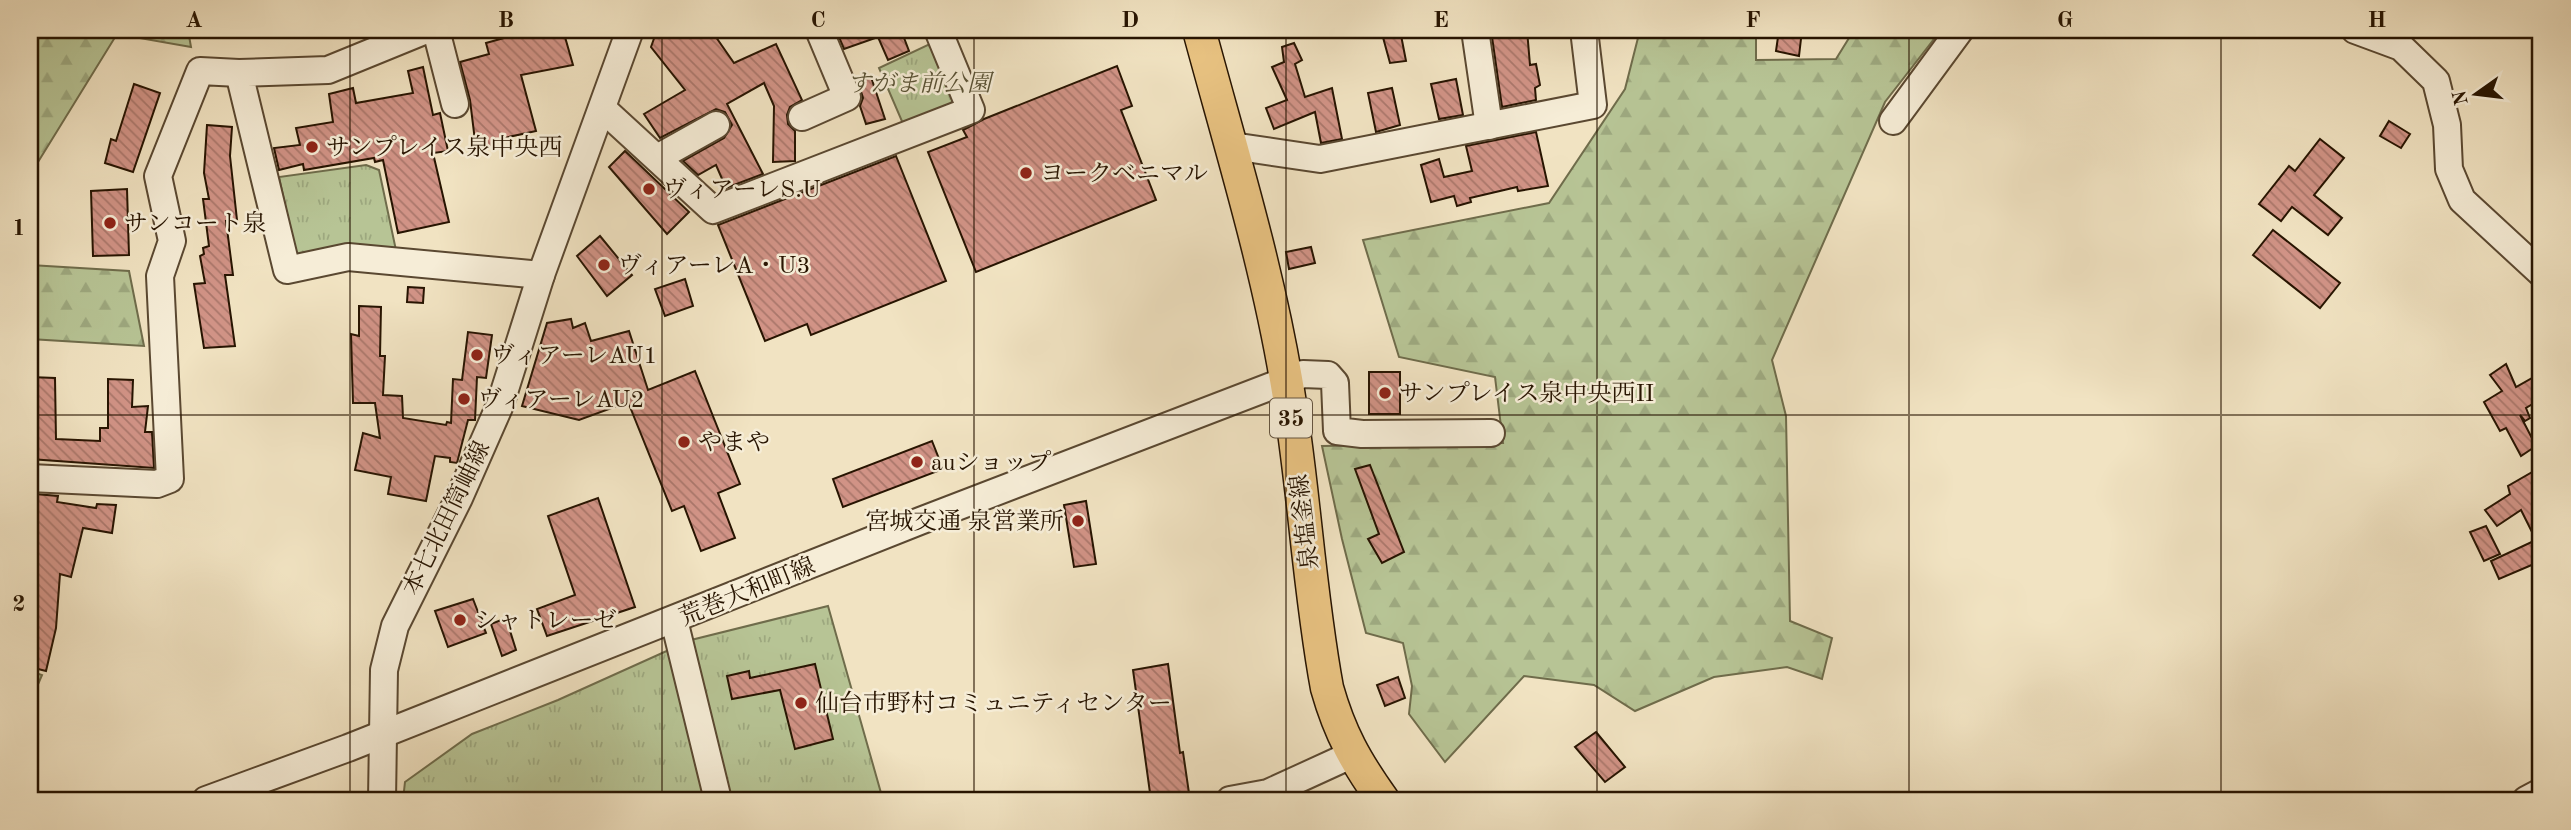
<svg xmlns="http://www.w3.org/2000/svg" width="2571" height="830" viewBox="0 0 2571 830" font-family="'Old Standard TT','Noto Serif JP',serif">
	<defs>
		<pattern id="forest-firs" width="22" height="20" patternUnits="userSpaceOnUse" patternTransform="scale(1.75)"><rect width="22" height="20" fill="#b7c495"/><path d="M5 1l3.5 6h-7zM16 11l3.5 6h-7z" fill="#9da87f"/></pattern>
		<pattern id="park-tufts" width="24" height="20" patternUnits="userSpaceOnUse" patternTransform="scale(1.75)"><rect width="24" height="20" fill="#b7c495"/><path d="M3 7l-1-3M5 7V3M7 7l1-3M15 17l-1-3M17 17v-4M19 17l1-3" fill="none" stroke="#9da87f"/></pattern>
		<pattern id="building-back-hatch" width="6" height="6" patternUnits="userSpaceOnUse" patternTransform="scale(1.75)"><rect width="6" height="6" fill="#d19386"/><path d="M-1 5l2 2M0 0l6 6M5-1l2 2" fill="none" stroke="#aa776b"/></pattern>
	</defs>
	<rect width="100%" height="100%" fill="#f1e3c2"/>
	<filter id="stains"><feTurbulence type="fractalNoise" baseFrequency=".00286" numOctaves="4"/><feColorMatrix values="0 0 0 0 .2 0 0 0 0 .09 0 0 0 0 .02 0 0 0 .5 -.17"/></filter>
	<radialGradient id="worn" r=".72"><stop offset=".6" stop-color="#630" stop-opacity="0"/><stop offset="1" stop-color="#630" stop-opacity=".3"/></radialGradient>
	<g fill="url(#forest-firs)" stroke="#6f6c4b" stroke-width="2">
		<polygon points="30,30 188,30 191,47 117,34 30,175"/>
		<polygon points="1640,30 1756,30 1756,60 1836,59 1854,30 1941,30 1885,102 1772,360 1786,416 1790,621 1832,638 1822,679 1787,667 1714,677 1635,711 1594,685 1524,676 1445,762 1409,714 1412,686 1403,643 1366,633 1342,539 1322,446 1503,443 1495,377 1399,357 1363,240 1549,203 1625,89"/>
		<polygon points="30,265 129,271 144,346 30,339"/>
	</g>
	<g fill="url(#park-tufts)" stroke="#6f6c4b" stroke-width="2">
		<polygon points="934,42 956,92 950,106 904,126 879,68"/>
		<polygon points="366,165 379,170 397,255 296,256 279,177"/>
		<polygon points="828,606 883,800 403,800 405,782 472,734 558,700 691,640"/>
		<polygon points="30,671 42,675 30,703"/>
	</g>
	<g fill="url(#building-back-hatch)" stroke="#271401" stroke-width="2">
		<polygon points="502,30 563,30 573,65 521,75 536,131 495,140 496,146 476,149 470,100 460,62 489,54 486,43 504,38"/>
		<polygon points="657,30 682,34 687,30 711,30 734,63 776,44 802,100 790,107 787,115 788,124 795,131 795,161 773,162 774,106 764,83 727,104 763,174 726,188 716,165 698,175 683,161 724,138 732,125 725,112 716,109 660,138 644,114 685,90 651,47"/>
		<polygon points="836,30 901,30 909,51 888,60 878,37 844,49"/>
		<polygon points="1381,30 1400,30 1406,61 1390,63"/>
		<polygon points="1491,30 1527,30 1530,65 1536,64 1540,85 1535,88 1536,100 1502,107"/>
		<polygon points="1779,30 1802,30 1799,56 1776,51"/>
		<polygon points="1294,43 1302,60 1295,64 1305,97 1332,88 1342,139 1321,143 1315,112 1274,129 1266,108 1287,100 1272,67 1284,62 1282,47"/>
		<polygon points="1117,66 1132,106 1121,110 1156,200 976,272 928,152 967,137 963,130 984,119"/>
		<polygon points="423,67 433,115 440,113 448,151 433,153 449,222 398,233 383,160 375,162 374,158 304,170 303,164 279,170 274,148 300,145 296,128 333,122 329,94 353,88 356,103 413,93 408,71"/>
		<polygon points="871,77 885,119 866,124 860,106 863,98 858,82"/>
		<polygon points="1456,79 1463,115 1439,119 1431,84"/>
		<polygon points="134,84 160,93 133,172 105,163 111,139 116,141"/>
		<polygon points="1392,88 1400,125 1376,132 1368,93"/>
		<polygon points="2389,121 2410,134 2401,148 2380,136"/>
		<polygon points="207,125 232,127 230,156 237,220 226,221 233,275 225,275 235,346 204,348 194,284 205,283 200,256 204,254 203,248 209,246 203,199 209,199 204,173"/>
		<polygon points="1536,132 1548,186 1518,191 1517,187 1470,198 1471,202 1457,206 1454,196 1431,202 1421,165 1439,159 1444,177 1472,171 1466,146"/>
		<polygon points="2320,139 2344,158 2314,195 2342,218 2328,235 2292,207 2281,221 2259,204 2289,166 2295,171"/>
		<polygon points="625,151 689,212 667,234 609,167"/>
		<polygon points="896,156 946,281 811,335 807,324 765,341 718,225"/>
		<polygon points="127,189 129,255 93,256 91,191"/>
		<polygon points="2273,230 2340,283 2320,308 2253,255"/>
		<polygon points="600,236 632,275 607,296 577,256"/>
		<polygon points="1311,247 1315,263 1289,269 1286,252"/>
		<polygon points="685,279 693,306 665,316 655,289"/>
		<polygon points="408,287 424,288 423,303 407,302"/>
		<polygon points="359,306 381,307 380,356 385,356 383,395 402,396 403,418 446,425 447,422 451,423 453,379 462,380 468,332 492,335 486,378 477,377 475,420 468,420 457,463 450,462 450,458 435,456 426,501 388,494 391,477 355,470 363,433 380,438 375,403 353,403 351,334 359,336"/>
		<polygon points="571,319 573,328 585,323 591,341 629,331 648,390 695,371 740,484 718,493 735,538 701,551 684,506 672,511 628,402 579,420 522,406 547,323"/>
		<polygon points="2506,364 2516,387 2541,373 2541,399 2526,408 2530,418 2525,421 2520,415 2536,446 2521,456 2506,428 2500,431 2484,402 2502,391 2490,375"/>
		<rect x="1369" y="372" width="31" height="42"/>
		<polygon points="30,377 55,378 56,439 100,441 100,428 108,428 108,379 133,380 132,407 148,406 145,432 152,432 154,468 30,459"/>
		<polygon points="932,441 943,469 843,507 833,479"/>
		<polygon points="1370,465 1404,552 1382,563 1368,539 1379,534 1355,469"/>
		<polygon points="2541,467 2541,561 2499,579 2491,561 2536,540 2521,510 2497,526 2485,510 2510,494 2508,486"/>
		<polygon points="35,494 58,496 57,502 96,508 97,504 116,505 112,533 83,528 71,577 60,574 56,628 46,671 30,667 30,531 36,534"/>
		<polygon points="598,498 635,607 547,636 537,609 575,595 548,516"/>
		<polygon points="1086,501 1096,564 1074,567 1064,505"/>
		<polygon points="2486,526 2500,554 2484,561 2470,532"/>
		<polygon points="473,599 486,633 448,647 435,611"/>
		<polygon points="506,618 516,650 502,656 491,624"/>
		<polygon points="815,664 833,739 795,749 780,690 732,699 727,676 749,671 750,678"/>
		<polygon points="1168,664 1180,753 1183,752 1190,800 1151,800 1133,670"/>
		<polygon points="1398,677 1405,698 1385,706 1377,685"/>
		<polygon points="1596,732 1625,767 1605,782 1575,747"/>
	</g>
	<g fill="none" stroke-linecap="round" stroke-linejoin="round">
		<g stroke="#5a4831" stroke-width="30">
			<g id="minor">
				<polyline points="426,30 328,70 239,73 287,270 348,257 541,275"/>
				<polyline points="436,30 455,104"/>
				<polyline points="1475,30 1489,126"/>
				<polyline points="2355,30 2401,47 2436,81 2447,125 2449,169 2462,200 2541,273"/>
				<polyline points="603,109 713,210 971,110 938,30"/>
				<polyline points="802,117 847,97 819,30"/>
				<polyline points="1893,121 1960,30"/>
				<polyline points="1232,146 1320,159 1593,105 1584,30"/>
				<polyline points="657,158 716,125"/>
				<polyline points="30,478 157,484 170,479 160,276 172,241 158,176 200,71 239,73"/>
				<polyline points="674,620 718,800"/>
				<polyline points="206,800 348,748 920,521 1303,374 1328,375 1335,383 1337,431 1362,434 1491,433"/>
				<polyline points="382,800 384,670 395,626 459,498 500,405 541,275 630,30"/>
				<polyline points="1230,800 1268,793 1351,755"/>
				<polyline points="2526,800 2541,792"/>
			</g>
		</g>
		<g stroke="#271401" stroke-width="35">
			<path id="major" d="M1199,30C1230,145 1266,261 1286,379C1304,481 1308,586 1327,688C1340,734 1356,762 1383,800"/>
		</g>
		<use href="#minor" stroke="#f6edd7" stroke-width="26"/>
		<use href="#major" stroke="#e8c281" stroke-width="32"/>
	</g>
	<path fill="none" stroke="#271401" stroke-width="2" stroke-opacity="0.55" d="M350,30V800M662,30V800M974,30V800M1286,30V800M1597,30V800M1909,30V800M2221,30V800M30,415H2541"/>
	<g fill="#8f2418" stroke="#f6edd7" stroke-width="2.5">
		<circle cx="312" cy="147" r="7"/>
		<circle cx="1026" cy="173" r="7"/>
		<circle cx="649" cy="189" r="7"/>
		<circle cx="110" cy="223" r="7"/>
		<circle cx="604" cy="265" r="7"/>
		<circle cx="477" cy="355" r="7"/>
		<circle cx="1385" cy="393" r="7"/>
		<circle cx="464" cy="399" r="7"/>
		<circle cx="684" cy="442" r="7"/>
		<circle cx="917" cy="462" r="7"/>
		<circle cx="1078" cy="521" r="7"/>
		<circle cx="460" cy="620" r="7"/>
		<circle cx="801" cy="703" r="7"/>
	</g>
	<g text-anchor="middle" stroke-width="5" stroke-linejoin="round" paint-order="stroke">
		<rect fill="#f6edd7" stroke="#655541" stroke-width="2" x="1270" y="398.5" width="42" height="39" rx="5"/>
		<g font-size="23" font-weight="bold" fill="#271401">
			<text x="1291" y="426">35</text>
		</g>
		<g font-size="24" font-style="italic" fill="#595235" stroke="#f6edd7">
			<text x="919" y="91">すがま前公園</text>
		</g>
		<g font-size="24" fill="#271401" stroke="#f6edd7" text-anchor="start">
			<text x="326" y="155">サンプレイス泉中央西</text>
			<text x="1040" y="181">ヨークベニマル</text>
			<text x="663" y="197">ヴィアーレS.U</text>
			<text x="124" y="231">サンコート泉</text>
			<text x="618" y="273">ヴィアーレA・U3</text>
			<text x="491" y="363">ヴィアーレAU1</text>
			<text x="1399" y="401">サンプレイス泉中央西II</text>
			<text x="478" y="407">ヴィアーレAU2</text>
			<text x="698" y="450">やまや</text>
			<text x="931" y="470">auショップ</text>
			<text x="1064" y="529" text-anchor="end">宮城交通 泉営業所</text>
			<text x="474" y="628">シャトレーゼ</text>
			<text x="815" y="711">仙台市野村コミュニティセンター</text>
		</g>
		<g font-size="24" fill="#271401" stroke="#f6edd7">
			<text transform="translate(446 518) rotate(-64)" y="8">本七北田筒岫線</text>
			<text transform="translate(1304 522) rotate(-97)" y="8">泉塩釜線</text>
			<text transform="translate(747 591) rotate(-22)" y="8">荒巻大和町線</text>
		</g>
	</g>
	<rect width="2571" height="830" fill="none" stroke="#f1e3c2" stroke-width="77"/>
	<g transform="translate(2476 94) rotate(256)" stroke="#f6edd7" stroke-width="5" paint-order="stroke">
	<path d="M0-5L12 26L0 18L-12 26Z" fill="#271401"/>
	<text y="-10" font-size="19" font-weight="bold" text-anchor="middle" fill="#271401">N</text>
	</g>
	<rect x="38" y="38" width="2494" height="754" fill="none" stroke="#271401" stroke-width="2.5"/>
	<g font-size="23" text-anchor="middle" font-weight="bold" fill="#271401">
		<text x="194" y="27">A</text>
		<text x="506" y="27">B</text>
		<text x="818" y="27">C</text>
		<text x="1130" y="27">D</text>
		<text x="1441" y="27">E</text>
		<text x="1753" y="27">F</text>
		<text x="2065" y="27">G</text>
		<text x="2377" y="27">H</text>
		<text x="19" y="235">1</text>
		<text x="19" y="611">2</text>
	</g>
	<rect width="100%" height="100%" filter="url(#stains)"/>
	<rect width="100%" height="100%" fill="url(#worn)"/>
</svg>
